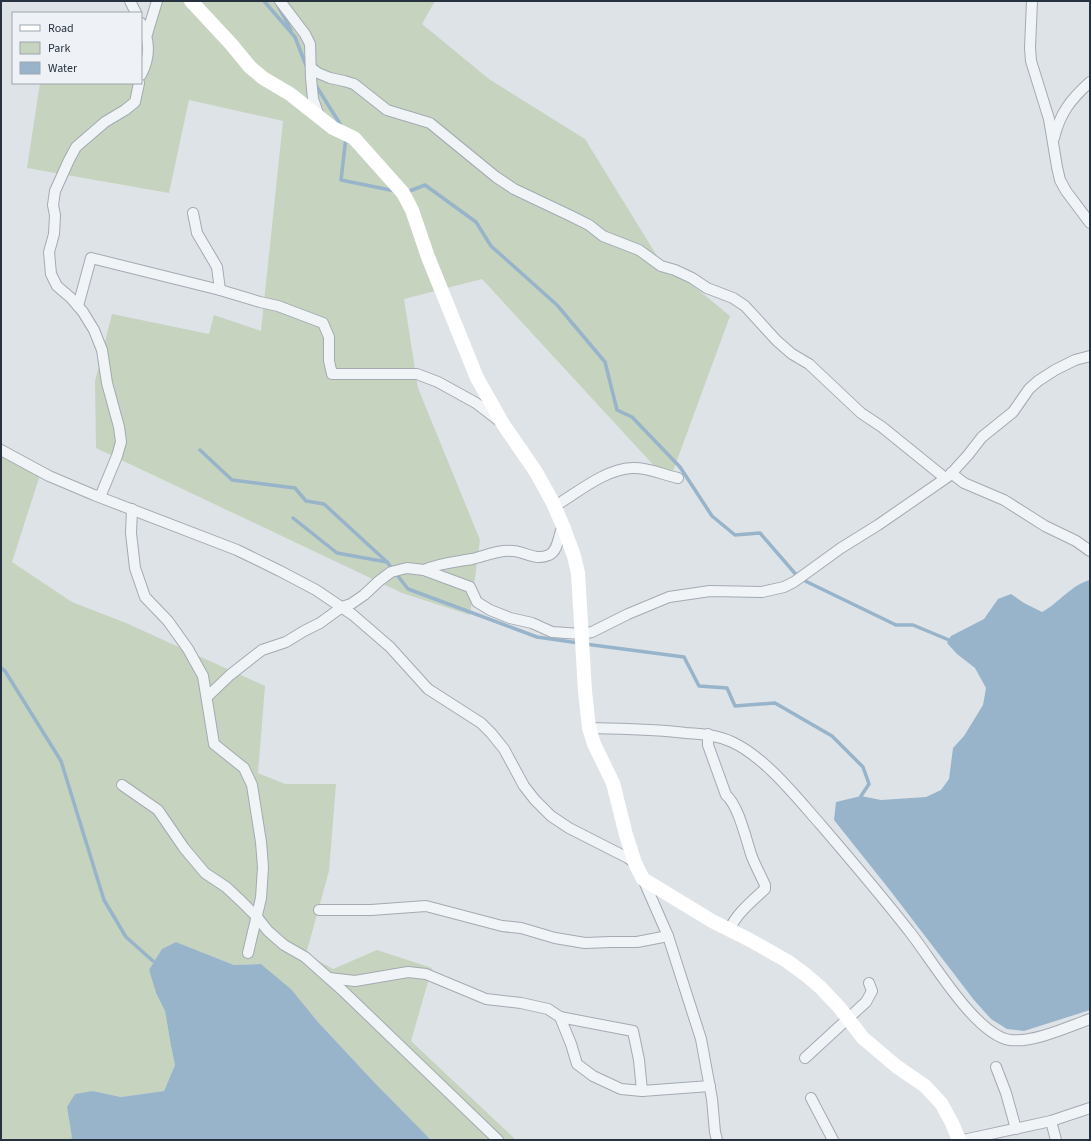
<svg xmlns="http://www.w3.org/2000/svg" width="1091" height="1141" viewBox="0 0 1091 1141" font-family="'Source Sans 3',sans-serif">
	<rect width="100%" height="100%" fill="#dee3e8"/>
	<g fill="#c6d3bf">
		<polygon points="159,1 435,1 422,24 489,79 585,139 657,256 730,316 669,482 482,279 404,299 418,388 480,540 470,615 402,593 96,448 95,381 112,314 209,334 214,315 261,331 283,121 189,100 169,193 27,168 40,83 141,83"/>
		<polygon points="1,455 40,475 12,562 72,602 126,623 265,686 258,773 285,784 336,784 329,871 306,954 333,969 377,950 432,968 411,1041 516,1140 431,1140 373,1081 318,1022 291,989 261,964 234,965 176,942 149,970 156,993 165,1011 171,1046 175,1065 164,1091 121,1097 93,1091 67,1107 72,1138 69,1140 1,1140"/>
	</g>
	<g fill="#98b4ca">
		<path d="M1090,580V1010L1024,1031L1007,1029L991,1019L974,1000L889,889L834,820L836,802L861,796L881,800L926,797L941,790L949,779L953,748L964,736L983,705L986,688L975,668L957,654L947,643L951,636L984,619L998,599L1011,594L1024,603L1042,612C1059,603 1071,585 1090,580Z"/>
		<polygon points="176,942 234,965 261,964 291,989 318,1022 373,1081 431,1140 69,1140 72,1138 67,1107 75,1094 93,1091 121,1097 164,1091 175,1065 171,1046 165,1011 156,993 149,970 162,949"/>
	</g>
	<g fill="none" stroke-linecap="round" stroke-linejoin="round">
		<g stroke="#98b4ca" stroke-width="3.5">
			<polyline points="264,1 295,37 307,68"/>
			<polyline points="277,4 291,30"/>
			<polyline points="315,84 342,127"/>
			<polyline points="346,137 341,180 395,191"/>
			<polyline points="407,192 425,185 476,222 491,246 557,305 605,362 617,410 632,417 680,467 712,516 735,535 760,533 799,578 896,625 913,625 949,640"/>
			<polyline points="200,450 232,480 295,488 306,501 324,504 387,562 408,589 537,637 579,643"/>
			<polyline points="293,518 337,553 387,562"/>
			<polyline points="585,644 684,657 699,686 727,688 735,706 775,703 832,736 863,767 869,784 861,796"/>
			<polyline points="1,668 5,671 61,761 104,900 126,937 153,961"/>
		</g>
		<g stroke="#a3aab2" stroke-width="12">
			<g id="street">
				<polyline points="130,1 136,13"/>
				<polyline points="280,1 305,34 310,44 311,78 313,99 319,116"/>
				<polyline points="1032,1 1030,48 1031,61 1049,119 1057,167 1060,180 1066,191 1090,223"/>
				<path d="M141,23C150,40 150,58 141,75"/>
				<polyline points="147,34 157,1"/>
				<polyline points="311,68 318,73 330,78 344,81 354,84 387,110 430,123 496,177 514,189 571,216 589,225 603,236 639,250 661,266 675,270 692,278 707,288 733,298 745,306 777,341 792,354 809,364 861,413 882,427 945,478"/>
				<path d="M1054,138C1060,113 1071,99 1090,82"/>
				<polyline points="193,213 197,233 217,267 220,290"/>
				<polyline points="78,306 91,258 220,290 260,302 278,306 323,323 329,337 329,361 332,374 417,374 438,382 476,403 498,420"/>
				<polyline points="1,450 49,476 94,495 237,550 280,571 316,590 353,615 390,647 428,689 481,723 491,733 504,749 524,786 535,800 551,816 569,828 628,858 635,863"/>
				<polyline points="951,473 964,483 1004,500 1045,526 1076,541 1090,551"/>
				<polyline points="100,497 117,456 121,442 119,427 107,383 102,350 94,330 83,312 71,298 57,286 51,274 49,252 54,234 55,215 53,205 55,191 69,160 76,147 105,122 125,110 135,102 139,83"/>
				<path d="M555,506C577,493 605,469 632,468C648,467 663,475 678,478"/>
				<polyline points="132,509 131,533 135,568 145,597 168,621 188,649 203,676 214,744 244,768 252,785 261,842 263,867 261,898 248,953"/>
				<path d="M424,570C439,563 455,562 472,559C485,556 500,549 513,551C526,552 535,561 549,555C559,550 558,535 563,526"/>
				<polyline points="207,697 230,675 262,650 286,642 304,631 320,623 342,607 351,604 364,595 379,581 391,572 407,568 424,570 470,587 477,602 490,610 510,618 532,623 552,632 581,634 592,632 628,614 669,597 710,591 762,592 784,587 794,582 841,548 878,525 949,476 968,455 982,437 1013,412 1029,389 1038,381 1055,370 1075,360 1090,356"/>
				<path d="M589,728C621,729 654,729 686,733C702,734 717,735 732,742C765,757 797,798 821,825C851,860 881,895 909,931C931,958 975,1035 1010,1040C1033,1043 1068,1027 1090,1019"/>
				<path d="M708,734V745L726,795C739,806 746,840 752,857C756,867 761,876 765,885V889C752,901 737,913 729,930"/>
				<polyline points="122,785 158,810 184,848 205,873 226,887 241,901 257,917 268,931 284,945 305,957 341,989 498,1140"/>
				<polyline points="643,879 668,936 701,1039 712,1099 715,1132 717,1140"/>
				<polyline points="319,910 371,910 426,906 502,926 521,928 555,938 585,943 611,942 637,942 668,936"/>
				<polyline points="329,978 355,981 408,972 426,974 486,999 521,1003 548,1009 560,1017 571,1044 577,1064 593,1076 621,1089 642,1091 710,1086"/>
				<polyline points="560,1017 633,1031 639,1060 642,1091"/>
				<polyline points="805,1058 866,1002 872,991 869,983"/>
				<polyline points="996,1067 1006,1093 1016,1129"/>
				<polyline points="811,1098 833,1140"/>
				<polyline points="1051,1121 1056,1140"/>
				<polyline points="963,1140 1051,1121 1090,1108"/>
			</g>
		</g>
		<use href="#street" stroke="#f1f4f7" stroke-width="10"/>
		<polyline stroke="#fff" stroke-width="14" points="191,1 231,44 250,67 263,78 290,94 333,128 354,138 403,193 412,210 428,257 477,378 503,424 536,472 552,501 563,526 574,556 578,573 585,691 589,728 594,744 613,783 626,835 635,863 643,879 712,921 748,939 787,961 806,975 820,987 839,1007 863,1038 896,1066 925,1086 941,1103 952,1123 959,1140"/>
	</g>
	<rect width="1091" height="1141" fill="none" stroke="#273240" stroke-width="4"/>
	<rect x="12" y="12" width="130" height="72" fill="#eef2f6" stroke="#9ea5ad"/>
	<rect x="20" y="25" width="20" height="6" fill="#ffffff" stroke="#9ea5ad"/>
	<text x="48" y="32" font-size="12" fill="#273240">Road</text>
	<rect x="20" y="42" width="20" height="12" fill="#c6d3bf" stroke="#9ea5ad"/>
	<text x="48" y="52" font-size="12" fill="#273240">Park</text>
	<rect x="20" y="62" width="20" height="12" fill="#98b4ca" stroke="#9ea5ad"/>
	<text x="48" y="72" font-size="12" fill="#273240">Water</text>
</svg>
